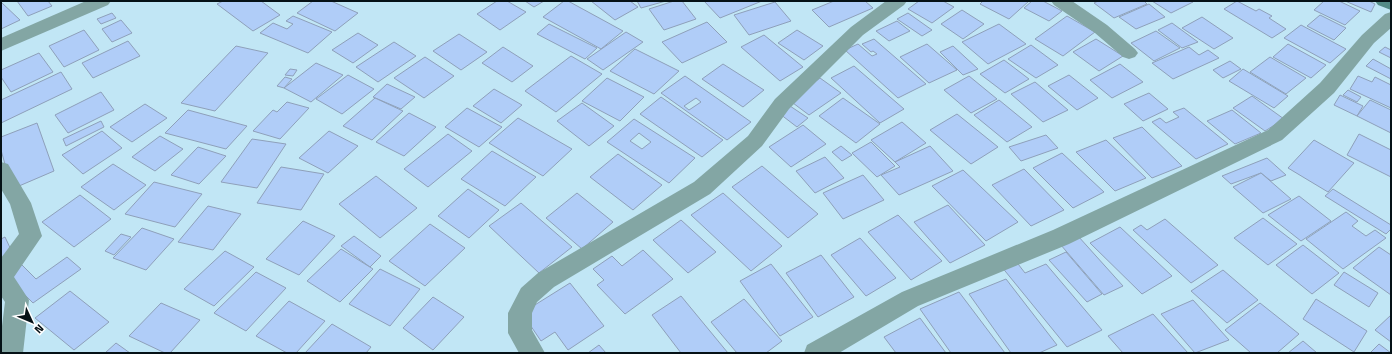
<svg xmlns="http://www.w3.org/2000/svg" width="1392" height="354" viewBox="0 0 1392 354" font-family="'Titillium Web',sans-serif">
	<rect width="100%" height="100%" fill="#c1e6f5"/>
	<g fill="#b0cdf8" stroke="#8ea0ba" fill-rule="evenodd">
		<polygon points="17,1 48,1 52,6 28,16"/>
		<polygon points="223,1 261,1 280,15 253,31 217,4"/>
		<polygon points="313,1 331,1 358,13 335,31 297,13"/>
		<polygon points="497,1 507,1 526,12 500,30 477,14"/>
		<polygon points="525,1 544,1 534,7"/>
		<polygon points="564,1 568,1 623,31 601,49 543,17"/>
		<polygon points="591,1 630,1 638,7 615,20"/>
		<polygon points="637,1 666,1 641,8"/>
		<polygon points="674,1 682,1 696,19 664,30 649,9"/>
		<polygon points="704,1 762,1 720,18"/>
		<polygon points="834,1 865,1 873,8 829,27 812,10"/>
		<polygon points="919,1 943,1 954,7 932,23 908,9"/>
		<polygon points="983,1 1029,1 1009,19 980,4"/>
		<polygon points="1032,1 1043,1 1062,11 1049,21 1024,8"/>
		<polygon points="1098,1 1144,1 1147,4 1114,18 1094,3"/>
		<polygon points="1152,1 1191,1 1193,2 1171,13"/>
		<polygon points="1237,1 1256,11 1259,9 1272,16 1269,18 1286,29 1272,38 1224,9"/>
		<polygon points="1324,1 1339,1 1360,11 1345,25 1314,10"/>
		<polygon points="1345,1 1369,1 1375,4 1371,12"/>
		<polygon points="1,2 20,20 1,29"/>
		<polygon points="775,2 791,21 749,35 734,15"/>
		<polygon points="1149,4 1165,17 1136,29 1119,17"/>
		<polygon points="962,10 984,24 963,39 941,24"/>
		<polygon points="112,13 116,18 101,24 97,19"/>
		<polygon points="908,13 932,30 922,36 897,19"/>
		<polygon points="1320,15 1346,28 1334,40 1307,26"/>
		<polygon points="293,16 332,32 308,53 260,33 273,23 287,29 293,24 286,21"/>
		<polygon points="1067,16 1095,32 1063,56 1035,39"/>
		<polygon points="1202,17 1233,38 1214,49 1182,28"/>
		<polygon points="121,20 132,33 112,42 102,29"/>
		<polygon points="897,21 910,31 889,41 876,31"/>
		<polygon points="707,22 727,42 682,63 662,42"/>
		<polygon points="1172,23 1198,42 1182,48 1158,30"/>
		<polygon points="549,24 597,48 585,59 537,34"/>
		<polygon points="999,24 1026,44 988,64 962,42"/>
		<polygon points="1301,25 1346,49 1330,63 1284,38"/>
		<polygon points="84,30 99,50 64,67 49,46"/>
		<polygon points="797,30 823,46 804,60 778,43"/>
		<polygon points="1156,31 1180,48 1154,61 1131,43"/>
		<polygon points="626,32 643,42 603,70 587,59"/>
		<polygon points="358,33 378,45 353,63 332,50"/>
		<polygon points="459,34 487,52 461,70 433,51"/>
		<polygon points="764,35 803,67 780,81 741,47"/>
		<polygon points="874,39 926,84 898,98 845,50 858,44 872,56 877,54 873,51 871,52 862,44"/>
		<polygon points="1096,39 1123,56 1099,71 1073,52"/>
		<polygon points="128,41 140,56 93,78 82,63"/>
		<polygon points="394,42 416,56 378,82 356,67"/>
		<polygon points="927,44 957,70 929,83 900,57"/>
		<polygon points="1288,44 1326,65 1311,78 1273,57"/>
		<polygon points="1031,45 1058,65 1036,78 1008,59"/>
		<polygon points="236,46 268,53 215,111 181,103"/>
		<polygon points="953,46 978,69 963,75 940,52"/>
		<polygon points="503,47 533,66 512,82 482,63"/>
		<polygon points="1189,47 1199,55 1208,50 1219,58 1173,79 1152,63"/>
		<polygon points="1385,47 1391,50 1391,58 1379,52"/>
		<polygon points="635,49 679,71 654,94 610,71"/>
		<polygon points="39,53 53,72 11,92 1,77 1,70"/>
		<polygon points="571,56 602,74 556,112 525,91"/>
		<polygon points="425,57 454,76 424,98 394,78"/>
		<polygon points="1270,57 1306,78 1286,94 1250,72"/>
		<polygon points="1373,59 1391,69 1391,79 1366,66"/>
		<polygon points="1004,60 1029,79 1005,93 980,74"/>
		<polygon points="1230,61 1241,69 1223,78 1213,70"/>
		<polygon points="316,63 343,75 311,102 284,88"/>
		<polygon points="723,64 764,90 743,107 702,79"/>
		<polygon points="1120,64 1143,82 1112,98 1090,80"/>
		<polygon points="854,66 904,109 880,123 831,78"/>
		<polygon points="290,69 297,70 293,76 285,75"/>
		<polygon points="1243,69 1288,96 1274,108 1229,81"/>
		<polygon points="61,72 72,89 1,123 1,100"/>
		<polygon points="348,75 374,89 342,114 316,99"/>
		<polygon points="1069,75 1098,98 1077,110 1048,86"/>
		<path d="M685,76L751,122L727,140L661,93ZM696,98L701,102L689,110L684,106Z"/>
		<polygon points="969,76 997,99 971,113 944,90"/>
		<polygon points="1358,76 1372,82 1375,77 1391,85 1391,108 1350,89"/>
		<polygon points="285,77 292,79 284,88 277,86"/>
		<polygon points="607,78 644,97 620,121 582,101"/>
		<polygon points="820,78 841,93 809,115 789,100"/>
		<polygon points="1035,82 1068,110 1043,122 1011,94"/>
		<polygon points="387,84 415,97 401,109 373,97"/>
		<polygon points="494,89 522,105 501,123 473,106"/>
		<polygon points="1348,90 1361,97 1357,102 1343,95"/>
		<polygon points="101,92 114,110 68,133 55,115"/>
		<polygon points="1149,93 1168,109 1143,121 1124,104"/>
		<polygon points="1340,95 1363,106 1357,116 1334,105"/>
		<polygon points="1252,96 1284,119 1265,131 1233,108"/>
		<polygon points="661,97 723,140 702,157 640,114"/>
		<polygon points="375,98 403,111 372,140 343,126"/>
		<polygon points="843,98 880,124 856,143 819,116"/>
		<polygon points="999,100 1032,127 1007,142 974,115"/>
		<polygon points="1370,100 1391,110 1391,133 1357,116"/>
		<polygon points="287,102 309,108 280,139 253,131 273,110 277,112"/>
		<polygon points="582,103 614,126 589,146 557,121"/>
		<polygon points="145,104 167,118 132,142 110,127"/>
		<polygon points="790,106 808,118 797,127 780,114"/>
		<polygon points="467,108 502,127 479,147 445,127"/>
		<polygon points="1184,108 1228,144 1196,159 1152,122 1160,118 1166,123 1179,117 1173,112"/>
		<polygon points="188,110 247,126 226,149 165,133"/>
		<polygon points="1232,110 1261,133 1235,144 1207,121"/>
		<polygon points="409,113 436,127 404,156 376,142"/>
		<polygon points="957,114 998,147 971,164 930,130"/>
		<polygon points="518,118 572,149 543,176 489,143"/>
		<path d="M634,119L695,158L669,183L607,142ZM639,133L651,142L642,149L630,141Z"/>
		<polygon points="101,121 104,127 66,146 63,139"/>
		<polygon points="902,122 926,143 895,162 871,140"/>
		<polygon points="37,123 54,171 12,189 1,150 1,137"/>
		<polygon points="803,125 826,144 791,167 769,147"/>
		<polygon points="1142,127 1182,166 1152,178 1113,138"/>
		<polygon points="102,131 122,148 83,174 62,155"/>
		<polygon points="329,131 358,146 328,173 299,158"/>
		<polygon points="448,134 472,151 428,187 404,169"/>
		<polygon points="1359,134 1391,150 1391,177 1347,155"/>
		<polygon points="1046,135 1058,148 1021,161 1009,147"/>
		<polygon points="160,136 183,149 155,171 132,157"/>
		<polygon points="252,139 286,144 257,188 221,182"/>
		<polygon points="1106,140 1146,178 1115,191 1076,152"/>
		<polygon points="1314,140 1354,163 1328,192 1288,168"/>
		<polygon points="871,142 895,166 877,177 852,153"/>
		<polygon points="841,146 852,155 842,161 832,152"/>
		<polygon points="930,146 953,171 899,195 881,175 900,167 895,162"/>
		<polygon points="198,147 226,156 199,184 171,175"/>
		<polygon points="492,151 536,177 505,206 461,179"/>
		<polygon points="1062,153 1104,192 1073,208 1033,168"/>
		<polygon points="618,154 662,185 633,210 590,177"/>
		<polygon points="825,157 844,178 815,193 796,171"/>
		<polygon points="1267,158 1286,175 1271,181 1261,173 1231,184 1222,176"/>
		<polygon points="113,164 146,185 114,210 81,187"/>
		<polygon points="762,166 818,214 788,238 732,187"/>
		<polygon points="281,167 324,174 301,210 257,203"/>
		<polygon points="1024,169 1064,210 1031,226 992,185"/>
		<polygon points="963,170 1018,222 986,241 932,186"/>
		<polygon points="1261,173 1291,199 1263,213 1233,187"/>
		<polygon points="863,175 884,200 843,219 823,193"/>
		<polygon points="376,176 417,208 380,238 339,204"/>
		<polygon points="154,182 202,194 175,227 125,214"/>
		<polygon points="468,189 499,210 469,238 438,216"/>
		<polygon points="1333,189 1391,225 1391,229 1386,234 1325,196"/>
		<polygon points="577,193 613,222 582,249 546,218"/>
		<polygon points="723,193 782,246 751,271 691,215"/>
		<polygon points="80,195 111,219 74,247 42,222"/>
		<polygon points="1299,196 1331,221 1301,241 1268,215"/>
		<polygon points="521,203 572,247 539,273 489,226"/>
		<polygon points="948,205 985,245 950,263 914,222"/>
		<polygon points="208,206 241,214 213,250 178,242"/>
		<polygon points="1346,212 1358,221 1352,226 1366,236 1375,230 1386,238 1343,269 1306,239"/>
		<polygon points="898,215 942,261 911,280 868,232"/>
		<polygon points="1263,218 1297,244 1268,265 1234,238"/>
		<polygon points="1165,219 1218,265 1191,283 1133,230 1141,225 1147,230"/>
		<polygon points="681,220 716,252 688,273 653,240"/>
		<polygon points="303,221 335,236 299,275 266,259"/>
		<polygon points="430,224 465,248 425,286 389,261"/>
		<polygon points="1120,227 1172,276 1142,294 1090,243"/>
		<polygon points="142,228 174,239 146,270 113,258"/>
		<polygon points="121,234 131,237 114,255 105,251"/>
		<polygon points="354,236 381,256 370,267 341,246"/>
		<polygon points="1078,236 1123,286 1104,295 1060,244"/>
		<polygon points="5,237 13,254 1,261 1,239"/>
		<polygon points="860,238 896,278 866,296 831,255"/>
		<polygon points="1303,245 1339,273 1312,294 1276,265"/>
		<polygon points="1379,247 1391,255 1391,295 1353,268"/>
		<polygon points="341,249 373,269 340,302 307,281"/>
		<polygon points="643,250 673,279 625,314 597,285 604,280 593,269 612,256 622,266"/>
		<polygon points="225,251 254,267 214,306 184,289"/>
		<polygon points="1066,252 1102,294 1087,302 1049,260"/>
		<polygon points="821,255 854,297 818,317 786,273"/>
		<polygon points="67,257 81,269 33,303 5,275 21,264 36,279"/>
		<polygon points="1015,260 1025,273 1046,264 1102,330 1067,347 1001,266"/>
		<polygon points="771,264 813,317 780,336 740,281"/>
		<polygon points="380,269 420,289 390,326 349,304"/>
		<polygon points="1223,270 1258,300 1227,323 1191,291"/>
		<polygon points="256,272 286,288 246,331 214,313"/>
		<polygon points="1344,272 1378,293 1369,307 1334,285"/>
		<polygon points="1006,279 1057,345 1039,353 1011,353 969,294"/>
		<polygon points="570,283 604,326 568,350 555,332 541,341 522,313"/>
		<polygon points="70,291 109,322 74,350 35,318"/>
		<polygon points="959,292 1005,353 951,353 920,309"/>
		<polygon points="681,296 728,353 681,353 652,315"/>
		<polygon points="433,297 464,317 433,350 403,328"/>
		<polygon points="744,299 782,341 766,353 737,353 711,322"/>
		<polygon points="1316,299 1367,331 1354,352 1303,319"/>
		<polygon points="1193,300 1229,340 1195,353 1161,314"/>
		<polygon points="289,301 325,321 296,353 287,353 256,336"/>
		<polygon points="161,303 200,320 170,353 165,353 129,336"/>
		<polygon points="1260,303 1299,334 1277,353 1251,353 1225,330"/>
		<polygon points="1153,314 1188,353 1123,353 1108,336"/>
		<polygon points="1391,315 1391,342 1375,330"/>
		<polygon points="920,318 946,353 896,353 884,337"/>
		<polygon points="332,324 371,347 366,353 305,353"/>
		<polygon points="1303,341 1317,353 1288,353"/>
		<polygon points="116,343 130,353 105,353"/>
		<polygon points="1379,344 1391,353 1370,353"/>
		<polygon points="599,345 606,353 588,353"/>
	</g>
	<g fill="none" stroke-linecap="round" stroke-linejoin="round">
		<g fill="#83a6a4" fill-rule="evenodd">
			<polygon points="86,1 111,1 108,5 1,51 1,38"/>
			<polygon points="886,1 907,1 904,5 863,35 789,109 762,146 710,194 554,287 537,302 532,313 532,330 545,353 519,353 508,333 508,313 521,288 538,273 694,182 748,136 775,99 851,27"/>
			<polygon points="1051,1 1072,1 1107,25 1135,49 1138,53 1135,57 1129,59 1123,57 1095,33 1054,5"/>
			<polygon points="1391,12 1391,28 1374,43 1334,93 1282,140 1069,244 918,306 839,353 804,353 807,345 902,292 1053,230 1268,130 1320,83 1362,35 1385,14"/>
			<polygon points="1,162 8,164 31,203 42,236 14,277 29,300 23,353 1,353 1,334 5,302 1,296 1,258 19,234 10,204 1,189"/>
		</g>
		<polygon fill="#538a87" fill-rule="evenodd" points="1375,1 1391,1 1391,10 1378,5"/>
	</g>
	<rect width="1392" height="354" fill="none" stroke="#051116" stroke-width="4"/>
	<g transform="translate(32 322) rotate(134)" stroke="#ffffff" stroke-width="3" paint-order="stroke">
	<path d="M0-3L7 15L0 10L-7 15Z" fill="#051116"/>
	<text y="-6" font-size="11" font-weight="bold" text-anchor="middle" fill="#051116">N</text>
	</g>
</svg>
